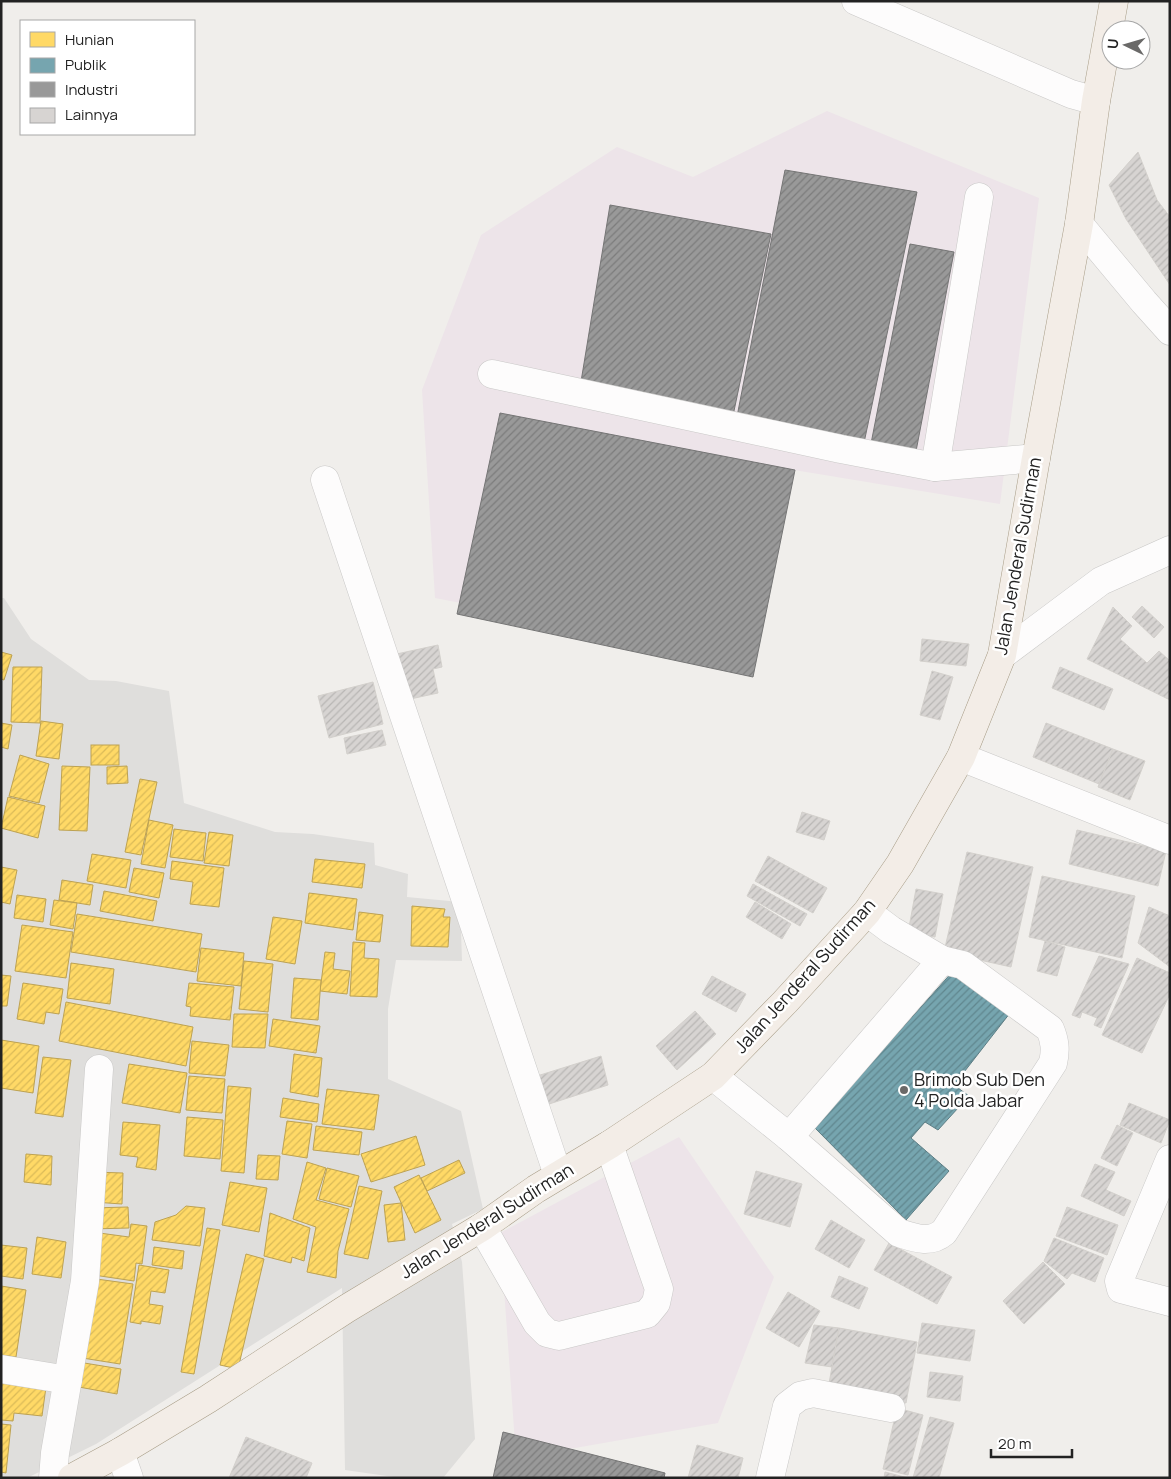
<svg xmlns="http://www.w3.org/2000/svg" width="1171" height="1479" viewBox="0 0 1171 1479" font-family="Manrope,sans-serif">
	<defs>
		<pattern id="homes-hatch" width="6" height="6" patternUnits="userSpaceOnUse" patternTransform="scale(1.25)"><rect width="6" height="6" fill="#ffd966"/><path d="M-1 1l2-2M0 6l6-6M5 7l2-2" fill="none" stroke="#daba58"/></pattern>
		<pattern id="public-hatch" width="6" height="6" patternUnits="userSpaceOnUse" patternTransform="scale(1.25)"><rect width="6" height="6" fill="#76a5af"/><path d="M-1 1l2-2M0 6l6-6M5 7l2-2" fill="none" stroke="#60868e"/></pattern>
		<pattern id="industry-hatch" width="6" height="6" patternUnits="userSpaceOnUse" patternTransform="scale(1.25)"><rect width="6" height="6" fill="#999"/><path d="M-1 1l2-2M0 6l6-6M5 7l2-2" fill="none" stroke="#7c7c7c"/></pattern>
		<pattern id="building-hatch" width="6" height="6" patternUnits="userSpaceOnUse" patternTransform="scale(1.25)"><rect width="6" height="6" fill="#d7d4d2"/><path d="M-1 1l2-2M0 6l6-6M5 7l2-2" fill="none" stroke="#b8b6b4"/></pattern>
	</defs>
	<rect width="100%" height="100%" fill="#f0eeeb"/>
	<polygon fill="#dfdedc" points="1,598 4,598 31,639 89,680 116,681 169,691 184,803 275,832 313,834 374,843 375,865 408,874 407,897 460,902 462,961 396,960 388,1009 388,1079 461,1111 483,1209 452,1224 462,1262 475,1439 443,1478 401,1478 345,1470 342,1288 96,1444 27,1478 1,1478"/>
	<g fill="#ede4e9">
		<polygon points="827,111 1039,198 1000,504 782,468 748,659 435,598 422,390 481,235 617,147 693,177"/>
		<polygon points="679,1137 774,1277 718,1423 552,1452 515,1443 500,1233"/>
	</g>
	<g fill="url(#homes-hatch)" stroke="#bda252">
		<polygon points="1,652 12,655 4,680 1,679"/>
		<polygon points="13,667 42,667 40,723 11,722"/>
		<polygon points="41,721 63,724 59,759 36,756"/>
		<polygon points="1,723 12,725 8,749 1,747"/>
		<rect x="91" y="745" width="28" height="20"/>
		<polygon points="20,755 49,764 39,803 9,796"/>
		<polygon points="62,766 90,767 87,831 59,830"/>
		<polygon points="127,766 128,783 107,784 107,767"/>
		<polygon points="140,779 157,782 141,855 125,852"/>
		<polygon points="8,797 45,806 38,838 1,828"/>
		<polygon points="149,820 173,825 165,868 141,864"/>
		<polygon points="174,829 206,833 203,861 170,857"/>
		<polygon points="209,832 233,835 229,866 204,863"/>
		<polygon points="92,854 131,860 126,888 87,881"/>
		<polygon points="315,859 365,864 362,888 312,882"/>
		<polygon points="172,861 224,868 219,907 190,904 193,882 170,879"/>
		<polygon points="1,867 17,870 10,904 1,902"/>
		<polygon points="134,868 164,873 159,898 129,892"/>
		<polygon points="62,880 93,885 90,905 59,900"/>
		<polygon points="104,891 157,901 153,921 100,911"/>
		<polygon points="309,893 357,899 353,930 305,923"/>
		<polygon points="17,895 46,899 43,922 14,918"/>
		<polygon points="54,900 77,903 73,929 50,925"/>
		<polygon points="412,906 445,909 443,917 450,917 448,947 411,946"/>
		<polygon points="359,912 383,915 380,942 356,940"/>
		<polygon points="77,914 202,934 196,972 71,952"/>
		<polygon points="273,917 302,921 295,964 266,959"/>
		<polygon points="22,925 73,932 66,978 15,971"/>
		<polygon points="353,942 365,943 364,958 379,959 377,997 350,996"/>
		<polygon points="201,948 244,953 241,986 197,981"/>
		<polygon points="325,952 335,953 333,969 350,971 347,994 320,991"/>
		<polygon points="244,961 273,964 268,1012 239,1009"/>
		<polygon points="71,963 114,969 110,1004 67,998"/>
		<polygon points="1,975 11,976 7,1006 1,1006"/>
		<polygon points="294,978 321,980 318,1020 291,1018"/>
		<polygon points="23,983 63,989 59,1014 46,1012 44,1024 17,1019"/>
		<polygon points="189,983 234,987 230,1020 190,1016 191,1007 186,1006"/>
		<polygon points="66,1002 193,1027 186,1066 59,1041"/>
		<polygon points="234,1014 268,1014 265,1048 232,1047"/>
		<polygon points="273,1019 320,1026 316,1053 269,1046"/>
		<polygon points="1,1040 39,1046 33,1093 1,1088"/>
		<polygon points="192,1041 229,1045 225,1076 189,1073"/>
		<polygon points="294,1054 322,1058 318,1097 290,1092"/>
		<polygon points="43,1057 71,1060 63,1117 35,1113"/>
		<polygon points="129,1064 187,1073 180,1113 122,1103"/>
		<polygon points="189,1076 225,1079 222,1113 186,1110"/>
		<polygon points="228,1086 251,1088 244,1173 221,1171"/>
		<polygon points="327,1089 379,1095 374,1130 322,1124"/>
		<polygon points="283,1098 319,1104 317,1122 280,1117"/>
		<polygon points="187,1117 223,1120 220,1159 184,1156"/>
		<polygon points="287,1121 312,1124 307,1158 282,1154"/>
		<polygon points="123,1122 160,1125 156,1170 136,1167 138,1157 120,1155"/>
		<polygon points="316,1126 362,1132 359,1155 313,1150"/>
		<polygon points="416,1136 425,1165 371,1182 361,1154"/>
		<polygon points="26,1154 52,1156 51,1185 24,1182"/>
		<polygon points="258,1155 280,1156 278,1180 256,1179"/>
		<polygon points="459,1160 465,1173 427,1191 421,1178"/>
		<polygon points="307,1162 326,1168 316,1200 349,1209 338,1251 336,1278 307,1272 316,1227 293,1219"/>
		<polygon points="327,1168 359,1176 351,1207 319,1199"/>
		<polygon points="94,1172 123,1173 122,1204 93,1202"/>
		<polygon points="419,1175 441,1220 415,1233 394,1187"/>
		<polygon points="230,1182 267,1188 259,1232 222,1225"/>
		<polygon points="359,1186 382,1191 368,1259 344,1254"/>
		<polygon points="401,1203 405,1240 388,1242 384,1205"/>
		<polygon points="186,1206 205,1208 200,1246 152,1240 155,1222 176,1215"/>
		<polygon points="128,1207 129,1228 91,1229 90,1208"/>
		<polygon points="270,1213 310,1228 304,1261 292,1257 291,1263 264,1256"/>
		<polygon points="131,1224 147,1226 142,1264 136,1263 134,1281 87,1274 92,1232 129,1237"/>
		<polygon points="207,1228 220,1230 194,1374 181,1372"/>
		<polygon points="37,1237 66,1242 61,1278 32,1274"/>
		<polygon points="1,1245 27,1248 23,1279 1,1276"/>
		<polygon points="154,1247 184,1251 182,1269 152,1265"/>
		<polygon points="246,1254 264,1259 238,1369 220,1365"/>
		<polygon points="139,1265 169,1270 165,1293 151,1291 149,1304 163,1306 160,1324 141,1321 141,1324 130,1322"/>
		<polygon points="89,1278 133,1284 120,1364 76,1357"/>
		<polygon points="1,1286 26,1290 16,1357 1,1355"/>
		<polygon points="72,1361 121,1369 117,1394 68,1385"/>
		<polygon points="1,1382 46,1387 42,1416 14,1413 13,1421 1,1420"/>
		<polygon points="1,1424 11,1425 6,1473 1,1472"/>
	</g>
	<polygon fill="url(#public-hatch)" stroke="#5d7e85" points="954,970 1010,1013 954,1085 969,1096 938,1130 925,1122 911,1138 949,1171 906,1220 814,1127"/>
	<g fill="url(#industry-hatch)" stroke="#757575">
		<polygon points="785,170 917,192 861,457 734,432"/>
		<polygon points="610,205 771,234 730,430 578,400"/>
		<polygon points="910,244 954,252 913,467 868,459"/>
		<polygon points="500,413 795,470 753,677 457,614"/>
		<polygon points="503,1432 665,1473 664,1478 493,1478"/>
	</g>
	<g fill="url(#building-hatch)" stroke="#d3d0cc">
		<polygon points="1138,152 1157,200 1170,217 1170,285 1126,219 1109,185"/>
		<polygon points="1142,606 1164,627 1154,638 1132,617"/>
		<polygon points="1113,607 1132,626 1120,639 1147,663 1159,651 1170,661 1170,700 1087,659"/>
		<polygon points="922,639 969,644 966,666 920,661"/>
		<polygon points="438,645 442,667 433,669 438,693 401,701 392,655"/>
		<polygon points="1060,667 1113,689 1104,710 1052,688"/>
		<polygon points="932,671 953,677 940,720 920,715"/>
		<polygon points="373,682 383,724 329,738 318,696"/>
		<polygon points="1046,723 1113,749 1099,784 1033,757"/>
		<polygon points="382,730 386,745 347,754 344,738"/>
		<polygon points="1113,749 1145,761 1130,800 1098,787"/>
		<polygon points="802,812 830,821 824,840 796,832"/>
		<polygon points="1077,830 1166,851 1158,886 1069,864"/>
		<polygon points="967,852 1033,867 1011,967 944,952"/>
		<polygon points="768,856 827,888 813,913 755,881"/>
		<polygon points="1042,876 1135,896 1122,958 1029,937"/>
		<polygon points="753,884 807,914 800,926 747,896"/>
		<polygon points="916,889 943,894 935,937 908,933"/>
		<polygon points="755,902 791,924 782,939 746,917"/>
		<polygon points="1149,907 1170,916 1170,967 1138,943"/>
		<polygon points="1045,941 1065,947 1057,976 1037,971"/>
		<polygon points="1099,956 1129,964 1101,1028 1094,1025 1097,1018 1082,1012 1080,1018 1072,1015"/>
		<polygon points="1137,958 1170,973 1170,994 1142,1053 1102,1035"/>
		<polygon points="712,976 746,994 736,1012 702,994"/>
		<polygon points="695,1011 716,1034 677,1070 656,1046"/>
		<polygon points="601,1056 608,1085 546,1105 537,1076"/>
		<polygon points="1129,1103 1170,1120 1161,1143 1120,1125"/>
		<polygon points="1117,1125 1133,1133 1117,1166 1101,1158"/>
		<polygon points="1095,1164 1115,1172 1106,1190 1131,1201 1124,1216 1081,1196"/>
		<polygon points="756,1171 802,1184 790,1227 744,1214"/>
		<polygon points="1067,1207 1118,1225 1107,1255 1056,1236"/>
		<polygon points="831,1220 865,1240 849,1268 815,1249"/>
		<polygon points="1054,1238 1104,1258 1095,1282 1072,1273 1067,1279 1044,1261"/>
		<polygon points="889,1243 952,1277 937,1304 874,1270"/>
		<polygon points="1043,1262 1065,1284 1024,1324 1003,1301"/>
		<polygon points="839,1276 868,1288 859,1309 831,1297"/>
		<polygon points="788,1292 820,1311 799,1347 766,1328"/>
		<polygon points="922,1323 975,1330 970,1361 917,1353"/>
		<polygon points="814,1325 839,1328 832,1367 805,1363"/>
		<polygon points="839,1328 917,1342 906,1403 828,1389"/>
		<polygon points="930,1372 963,1376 960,1401 927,1397"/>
		<polygon points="897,1408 923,1415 908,1475 883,1469"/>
		<polygon points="930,1417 954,1423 939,1478 913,1478"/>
		<polygon points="246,1437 312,1463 306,1478 229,1478"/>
		<polygon points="697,1445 743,1458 738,1478 688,1478"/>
		<polygon points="885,1472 908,1478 884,1478"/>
	</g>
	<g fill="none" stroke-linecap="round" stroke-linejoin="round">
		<g stroke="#c9c8c7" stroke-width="29">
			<g id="minor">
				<polyline points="856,1 1071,94 1096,101"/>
				<polyline points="1079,224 1144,302 1170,331"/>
				<polyline points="492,374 841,449 935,467 1036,458"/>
				<polyline points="935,467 979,197"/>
				<polyline points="325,480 558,1175"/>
				<polyline points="1002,655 1101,581 1170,550"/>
				<polyline points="961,757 1170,840"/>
				<path d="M713,1076L789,1137L899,1233C915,1238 930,1244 944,1232L1053,1063C1056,1050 1055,1041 1050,1029L963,965L942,960L891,930L867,912"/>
				<polyline points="789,1137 942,960"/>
				<polyline points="1170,1159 1119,1281 1121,1289 1170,1302"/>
				<polyline points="482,1227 537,1323 547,1333 559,1336 647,1314 656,1303 659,1289 609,1145"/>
				<polyline points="1,1369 68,1380"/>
				<polyline points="120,1452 129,1478"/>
				<polyline points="53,1478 55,1453 85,1281 99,1069"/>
				<polyline points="770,1478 787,1406 800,1396 813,1393 891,1408"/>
			</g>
		</g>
		<g stroke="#a79c86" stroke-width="29">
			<polyline id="major" points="72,1478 120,1452 208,1399 346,1309 482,1227 536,1189 609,1145 713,1076 785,1002 867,912 900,864 961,757 1002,655 1036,458 1079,224 1096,101 1114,1"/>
		</g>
		<use href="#minor" stroke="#fdfcfc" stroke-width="28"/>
		<use href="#major" stroke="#f3ede7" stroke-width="28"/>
	</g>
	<circle fill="#6a6968" stroke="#fff" stroke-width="2" cx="904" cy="1090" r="5"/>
	<g text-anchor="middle" stroke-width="5" stroke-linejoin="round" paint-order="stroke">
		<g font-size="18" fill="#222" stroke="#fff">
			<text transform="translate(1018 556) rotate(-80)" y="6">Jalan Jenderal Sudirman</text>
			<text transform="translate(805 976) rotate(-48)" y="6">Jalan Jenderal Sudirman</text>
			<text transform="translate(487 1221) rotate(-32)" y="6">Jalan Jenderal Sudirman</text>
		</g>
		<g font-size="18" fill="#222" stroke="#fff" text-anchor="start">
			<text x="914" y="1086">Brimob Sub Den<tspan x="914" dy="21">4 Polda Jabar</tspan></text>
		</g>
	</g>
	<rect width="1171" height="1479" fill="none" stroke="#222222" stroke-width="5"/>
	<rect x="20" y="20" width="175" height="115" fill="#ffffff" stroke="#a7a7a7"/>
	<rect x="30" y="32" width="25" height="15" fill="#ffd966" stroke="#a7a7a7"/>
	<text x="65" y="45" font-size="15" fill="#222222">Hunian</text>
	<rect x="30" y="58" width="25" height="15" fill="#76a5af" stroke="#a7a7a7"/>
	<text x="65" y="70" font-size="15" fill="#222222">Publik</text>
	<rect x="30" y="82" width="25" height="15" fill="#999999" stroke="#a7a7a7"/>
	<text x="65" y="95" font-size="15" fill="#222222">Industri</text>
	<rect x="30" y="108" width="25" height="15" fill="#d7d4d2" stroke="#a7a7a7"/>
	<text x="65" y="120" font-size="15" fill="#222222">Lainnya</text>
	<g transform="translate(1126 45) rotate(275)"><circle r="24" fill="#ffffff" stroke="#a7a7a7"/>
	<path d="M0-4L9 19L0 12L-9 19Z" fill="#6a6968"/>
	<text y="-8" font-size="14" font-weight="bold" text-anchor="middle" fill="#222222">U</text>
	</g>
	<path d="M991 1449v8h81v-8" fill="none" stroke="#222222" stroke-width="2.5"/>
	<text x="998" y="1449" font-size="15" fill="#222222" stroke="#ffffff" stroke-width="4" paint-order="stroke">20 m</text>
</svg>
